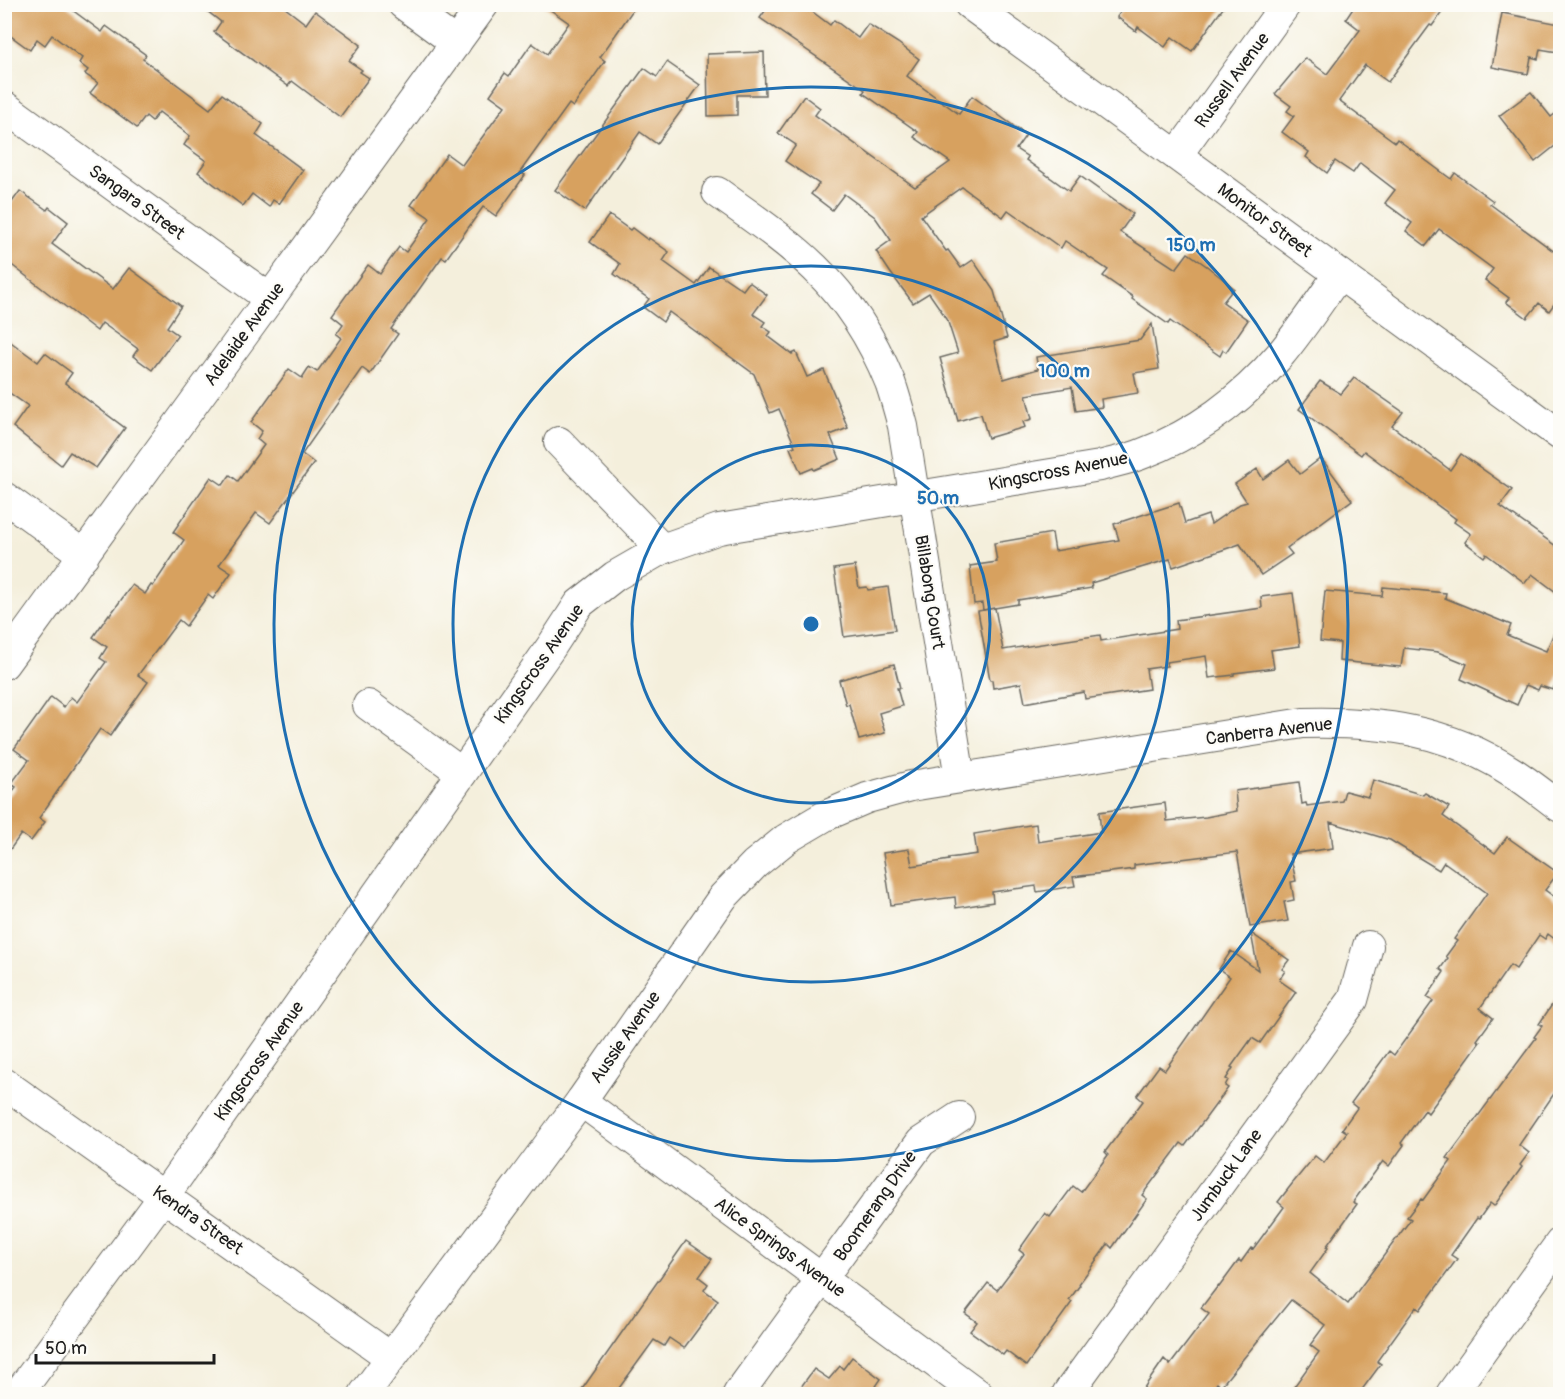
<svg xmlns="http://www.w3.org/2000/svg" width="1565" height="1399" viewBox="0 0 1565 1399" font-family="Pangolin,sans-serif">
	<rect width="100%" height="100%" fill="#fdfcf7"/>
	<filter id="ink" filterUnits="userSpaceOnUse"><feTurbulence type="fractalNoise" baseFrequency=".0167" numOctaves="2"/><feDisplacementMap in="SourceGraphic" scale="12" xChannelSelector="R" yChannelSelector="G"/><feConvolveMatrix kernelMatrix="1 2 1 2 8 2 1 2 1" color-interpolation-filters="sRGB"/></filter>
	<filter id="wash" filterUnits="userSpaceOnUse"><feTurbulence type="fractalNoise" baseFrequency=".008" numOctaves="4" result="noise"/><feDisplacementMap in="SourceGraphic" scale="24" xChannelSelector="R" yChannelSelector="G"/><feGaussianBlur stdDeviation="1.35" result="paint"/><feColorMatrix in="noise" values="0 0 0 0 0 0 0 0 0 0 0 0 0 0 0 0 0 1.4 0 .05"/><feComposite in="paint" operator="in"/></filter>
	<g filter="url(#wash)">
		<rect width="100%" height="100%" fill="#f4efdc"/>
		<g id="blocks">
			<g fill="#d7a15f">
				<polygon points="4,4 64,4 102,32 106,26 146,55 143,59 210,109 222,94 263,124 256,135 303,170 279,204 273,200 269,207 252,194 243,206 198,172 206,161 184,145 190,136 159,112 152,121 146,116 137,128 90,93 98,83 85,74 88,70 79,63 82,58 52,35 45,45 37,39 30,50 4,31"/>
				<polygon points="198,4 280,4 306,24 315,11 361,45 349,61 362,70 360,72 369,78 340,117 292,81 288,86 214,32 221,22"/>
				<polygon points="542,4 637,4 600,57 605,61 573,107 569,104 520,172 525,175 496,216 483,207 446,259 442,257 391,329 398,334 370,374 362,368 302,454 314,463 270,523 256,513 219,565 231,573 213,599 208,595 186,626 179,620 138,675 148,682 110,736 100,729 39,818 45,822 31,841 21,834 4,858 4,802 16,787 11,784 29,760 14,749 51,697 64,707 71,697 77,702 106,662 100,658 107,647 93,637 109,614 110,615 132,585 145,594 151,585 153,586 184,540 173,532 211,477 223,485 230,475 238,481 264,445 257,439 262,431 251,422 289,369 302,378 309,367 317,372 341,338 336,334 343,324 332,315 368,265 380,274 399,247 406,252 430,218 411,205 447,154 462,165 505,106 490,95 505,73 509,76 532,43 547,54 569,23"/>
				<polygon points="770,4 802,4 830,25 834,20 858,38 868,24 898,43 919,59 907,76 959,114 972,96 993,111 1026,135 1016,149 1028,157 1026,160 1069,191 1080,176 1133,214 1120,232 1176,269 1188,253 1208,267 1234,288 1223,302 1248,320 1226,352 1223,350 1220,356 1170,321 1168,324 1132,299 1133,297 1103,276 1108,270 1065,241 1061,248 1008,210 1003,217 962,187 921,216 946,251 948,250 961,268 973,260 994,291 1007,338 994,342 1004,379 1038,369 1036,357 1140,340 1152,324 1159,369 1134,373 1138,393 1101,399 1102,407 1076,411 1072,387 1026,395 1032,419 1023,422 1025,427 988,438 981,414 958,421 940,358 958,353 947,319 929,293 913,303 890,272 876,251 891,240 875,217 844,194 832,210 811,194 819,184 785,161 796,145 778,133 804,96 820,108 815,115 915,187 950,162 914,137 918,132 863,93 865,90 760,18"/>
				<polygon points="1126,4 1226,4 1192,51 1172,37 1165,47 1138,27 1136,31 1117,17"/>
				<polygon points="1356,4 1448,4 1432,26 1430,25 1388,82 1365,65 1339,101 1395,142 1397,139 1451,179 1455,173 1493,201 1490,204 1560,256 1560,296 1549,311 1539,303 1527,318 1506,302 1509,298 1485,280 1493,269 1439,229 1426,246 1406,231 1412,223 1385,203 1395,190 1360,163 1353,173 1335,161 1327,173 1306,157 1309,152 1282,132 1294,116 1287,111 1291,106 1275,94 1305,58 1327,74 1360,30 1346,19"/>
				<polygon points="1502,13 1560,24 1558,52 1540,49 1538,59 1531,57 1528,74 1492,67"/>
				<polygon points="764,52 765,95 737,95 737,115 708,116 707,54"/>
				<polygon points="667,62 700,85 657,144 640,132 585,211 555,190 644,68 657,77"/>
				<polygon points="1531,92 1551,117 1560,110 1560,142 1535,162 1499,116"/>
				<polygon points="20,191 47,210 49,207 68,222 52,244 113,289 129,268 181,306 167,327 178,335 152,370 133,356 138,349 102,323 97,331 4,259 4,213"/>
				<polygon points="609,215 630,230 632,228 648,240 649,238 669,252 663,261 696,285 709,267 743,290 749,282 767,295 753,314 765,322 762,326 771,332 768,336 792,354 796,352 807,377 824,370 848,428 830,435 840,459 814,470 813,468 801,473 790,448 795,446 779,409 770,413 754,374 669,312 663,322 643,307 649,299 614,274 620,264 590,242"/>
				<polygon points="4,337 38,362 45,353 72,373 65,383 125,428 96,468 70,452 61,465 13,427 28,406 4,389"/>
				<polygon points="1354,378 1403,412 1392,426 1450,470 1461,454 1512,490 1500,506 1560,549 1560,595 1532,574 1525,583 1486,554 1484,557 1465,542 1471,534 1454,522 1456,519 1364,451 1361,455 1299,409 1320,381 1341,394"/>
				<polygon points="1321,458 1352,500 1287,548 1292,554 1261,575 1240,544 1173,567 1170,559 1091,583 1092,588 1018,600 1018,604 983,610 982,603 974,604 970,566 997,562 994,543 1052,533 1055,551 1119,540 1114,524 1179,503 1185,523 1208,515 1211,524 1240,504 1247,502 1235,484 1257,469 1263,479 1289,460 1300,474"/>
				<polygon points="855,566 859,588 867,587 868,590 888,587 895,630 844,637 834,569"/>
				<polygon points="1383,587 1446,593 1445,598 1511,625 1507,635 1546,651 1560,619 1560,672 1553,690 1540,686 1538,690 1526,685 1517,705 1461,679 1467,664 1438,652 1404,648 1401,667 1339,661 1340,643 1320,641 1325,591 1382,596"/>
				<polygon points="1293,593 1300,646 1271,650 1274,668 1234,673 1234,675 1209,678 1206,656 1166,662 1167,666 1146,669 1149,689 1085,699 1084,692 1025,703 1021,683 993,688 992,680 990,680 978,611 995,608 1003,650 1100,635 1101,641 1177,629 1176,620 1262,608 1261,597"/>
				<polygon points="894,664 900,688 897,688 902,706 879,713 885,733 859,740 849,704 846,705 839,680"/>
				<polygon points="1373,780 1423,795 1425,793 1449,807 1443,816 1495,853 1507,837 1558,873 1545,890 1560,901 1560,943 1548,934 1545,939 1539,935 1516,969 1510,965 1480,1008 1493,1018 1477,1040 1480,1042 1428,1113 1425,1110 1401,1143 1404,1145 1389,1166 1383,1161 1353,1202 1357,1204 1326,1247 1328,1248 1310,1273 1348,1304 1411,1219 1407,1217 1421,1199 1423,1200 1451,1161 1447,1158 1536,1038 1534,1037 1542,1026 1539,1024 1560,993 1560,1085 1519,1145 1529,1153 1520,1165 1522,1167 1494,1206 1490,1203 1479,1219 1477,1218 1451,1255 1457,1259 1420,1310 1416,1307 1377,1361 1381,1364 1358,1395 1288,1395 1319,1352 1310,1345 1325,1325 1291,1300 1221,1386 1217,1383 1209,1395 1139,1395 1164,1359 1170,1365 1209,1314 1201,1308 1218,1286 1219,1287 1239,1260 1241,1262 1251,1248 1253,1249 1284,1207 1278,1202 1292,1184 1315,1156 1324,1163 1347,1132 1342,1129 1357,1108 1351,1103 1389,1051 1394,1055 1433,1001 1427,997 1444,972 1440,969 1448,958 1446,956 1457,941 1454,939 1487,893 1444,862 1439,870 1390,840 1330,822 1333,848 1290,854 1296,881 1291,882 1294,900 1284,902 1288,921 1250,927 1237,852 1134,865 1134,869 1073,877 1075,886 1037,892 1036,886 992,892 993,902 956,908 955,897 891,905 883,853 909,849 912,866 949,860 949,858 977,854 974,834 1036,824 1038,842 1101,832 1099,812 1165,803 1167,821 1206,817 1237,811 1235,791 1299,782 1302,804 1306,803 1307,806 1342,801 1345,791 1368,797"/>
				<polygon points="1251,933 1289,960 1282,969 1285,971 1279,980 1296,992 1260,1043 1252,1038 1231,1067 1233,1068 1226,1079 1228,1080 1225,1086 1228,1088 1185,1146 1181,1143 1142,1195 1147,1199 1112,1248 1108,1244 1079,1284 1080,1285 1069,1300 1072,1302 1026,1366 1006,1351 1003,1355 970,1331 977,1322 965,1313 988,1283 997,1290 1024,1254 1019,1250 1045,1213 1050,1217 1073,1186 1081,1192 1108,1155 1105,1152 1143,1101 1137,1096 1159,1066 1165,1070 1230,977 1219,969 1231,951 1258,970"/>
				<polygon points="686,1241 712,1259 699,1277 708,1284 704,1290 718,1300 704,1321 684,1348 669,1338 664,1346 654,1340 614,1395 578,1395"/>
				<polygon points="852,1357 881,1379 870,1395 795,1395 814,1369 829,1379 840,1366 843,1369"/>
			</g>
		</g>
	</g>
	<g filter="url(#ink)">
		<use href="#blocks" fill-opacity="0" stroke="#68665f" stroke-width="1.5"/>
		<g fill="none" stroke-linecap="round" stroke-linejoin="round">
			<g stroke="#68665f" stroke-width="32">
				<g id="minor">
					<polyline points="403,4 456,43"/>
					<polyline points="969,4 1560,435"/>
					<polyline points="4,106 270,299"/>
					<polyline points="1177,155 1286,4"/>
					<path d="M717,192C750,216 785,239 815,268C847,299 873,340 890,382C895,396 899,411 903,426L960,778"/>
					<polyline points="559,442 662,549"/>
					<polyline points="4,497 84,555"/>
					<polyline points="4,664 484,4"/>
					<polyline points="368,705 462,773"/>
					<polyline points="4,1083 390,1357"/>
					<polyline points="581,1101 978,1394"/>
					<path d="M18,1394L164,1196L551,647L579,604L615,576L662,549L719,529L1100,466C1114,462 1130,459 1144,453C1197,433 1243,398 1280,355C1301,330 1320,301 1339,274"/>
					<path d="M364,1394L581,1101L723,897L755,864L786,839L825,816L867,798L911,786L1303,723C1379,721 1446,729 1512,772C1528,782 1544,795 1560,807"/>
					<polyline points="738,1394 921,1142 959,1117"/>
					<polyline points="1067,1394 1353,1000 1368,946"/>
					<polyline points="1451,1394 1560,1243"/>
				</g>
			</g>
			<use href="#minor" stroke="#fff" stroke-width="30"/>
		</g>
	</g>
	<g fill="none" stroke="#1f6fb2" stroke-width="3">
		<circle cx="811" cy="624" r="179"/>
		<circle cx="811" cy="624" r="358"/>
		<circle cx="811" cy="624" r="537"/>
	</g>
	<g text-anchor="middle" stroke-width="4.5" stroke-linejoin="round" paint-order="stroke">
		<g font-size="18" fill="#1c1c1c" stroke="#fdfcf7">
			<text transform="translate(1232 80) rotate(-54)" y="6">Russell Avenue</text>
			<text transform="translate(137 202) rotate(36)" y="6">Sangara Street</text>
			<text transform="translate(1265 220) rotate(36)" y="6">Monitor Street</text>
			<text transform="translate(244 334) rotate(-54)" y="6">Adelaide Avenue</text>
			<text transform="translate(1058 471) rotate(-11)" y="6">Kingscross Avenue</text>
			<text transform="translate(930 592) rotate(81)" y="6">Billabong Court</text>
			<text transform="translate(539 664) rotate(-55)" y="6">Kingscross Avenue</text>
			<text transform="translate(1269 731) rotate(-7)" y="6">Canberra Avenue</text>
			<text transform="translate(625 1037) rotate(-55)" y="6">Aussie Avenue</text>
			<text transform="translate(259 1061) rotate(-55)" y="6">Kingscross Avenue</text>
			<text transform="translate(1226 1175) rotate(-54)" y="6">Jumbuck Lane</text>
			<text transform="translate(875 1206) rotate(-55)" y="6">Boomerang Drive</text>
			<text transform="translate(198 1220) rotate(35)" y="6">Kendra Street</text>
			<text transform="translate(780 1247) rotate(36)" y="6">Alice Springs Avenue</text>
		</g>
	</g>
	<circle cx="811" cy="624" r="9" fill="#1f6fb2" stroke="#fdfcf7" stroke-width="3"/>
	<g font-size="18" text-anchor="middle" font-weight="bold" fill="#1f6fb2" stroke="#fdfcf7" stroke-width="4.5" stroke-linejoin="round" paint-order="stroke">
		<text x="1191" y="251">150 m</text>
		<text x="1064" y="377">100 m</text>
		<text x="938" y="504">50 m</text>
	</g>
	<rect width="1565" height="1399" fill="none" stroke="#fdfcf7" stroke-width="24"/>
	<path d="M36 1354v9h178v-9" fill="none" stroke="#1c1c1c" stroke-width="3"/>
	<text x="45" y="1354" font-size="18" fill="#1c1c1c" stroke="#fdfcf7" stroke-width="4.5" paint-order="stroke">50 m</text>
</svg>
